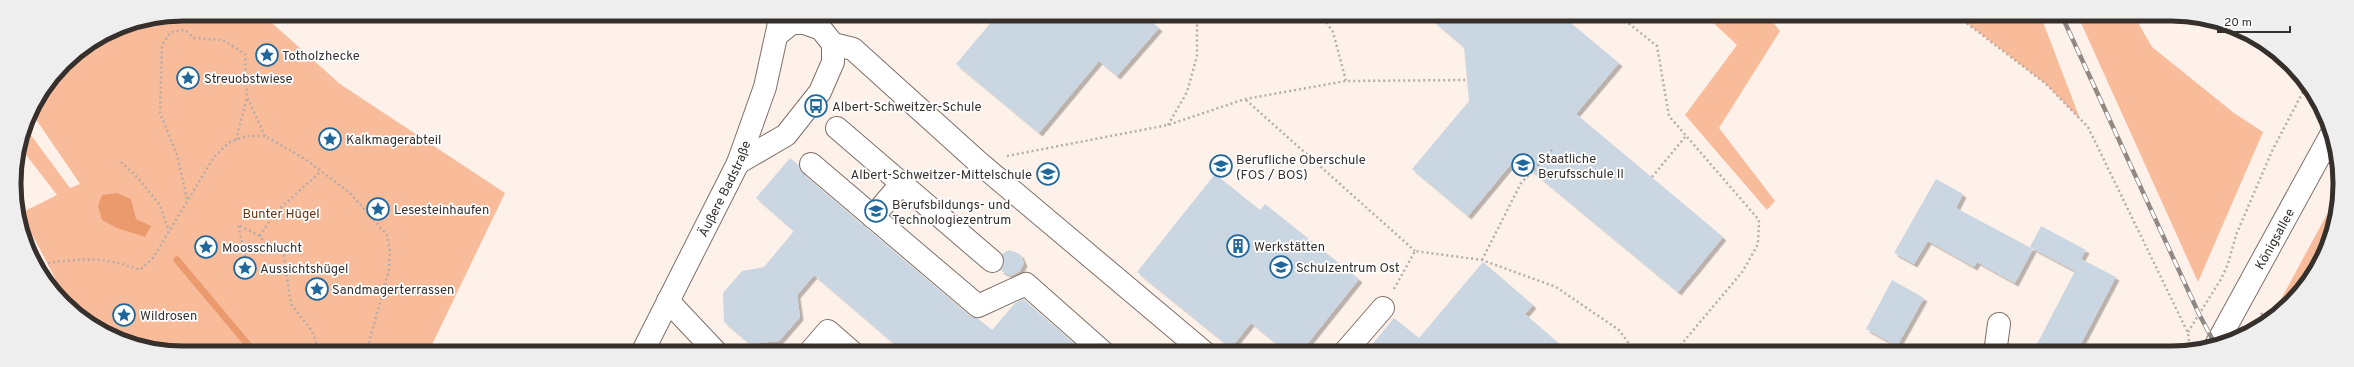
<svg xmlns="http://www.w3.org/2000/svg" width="2354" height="367" viewBox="0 0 2354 367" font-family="Overpass,sans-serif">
	<defs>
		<filter id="shadow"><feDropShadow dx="3.5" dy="3.5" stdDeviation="0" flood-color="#0004"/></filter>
	</defs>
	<rect width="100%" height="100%" fill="#fef1ea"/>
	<g fill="#f9bc9b">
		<polygon points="184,14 262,14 340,84 505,193 428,353 172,353 108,335 69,305 21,213 57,195 20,147 25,127 70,188 80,184 31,112 64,63 119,27"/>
		<polygon points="1704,14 1766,14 1780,31 1719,128 1775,201 1767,210 1685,115 1737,45"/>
		<polygon points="1955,14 2040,14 2080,119 2046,84"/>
		<polygon points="2077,14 2133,14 2152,47 2234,113 2263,132 2198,282"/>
		<polygon points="2339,192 2327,249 2291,303 2283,309 2280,301"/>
	</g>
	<polygon fill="#ea9a6c" points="117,193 131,199 136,219 151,226 145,237 117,228 102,220 98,206 102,195"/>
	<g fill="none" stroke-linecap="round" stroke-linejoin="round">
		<polyline stroke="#ea9a6c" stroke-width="7" points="177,260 255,353"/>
	</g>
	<g fill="#cad7e2" filter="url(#shadow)">
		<polygon points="998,14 1143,14 1159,28 1117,76 1099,61 1039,133 956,64"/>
		<polygon points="1425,14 1560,14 1619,63 1576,114 1723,237 1678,292 1516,158 1468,216 1412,169 1469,101 1464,47"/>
		<polygon points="790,158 799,165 803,174 970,316 977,318 992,330 1015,303 1023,299 1085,353 905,353 814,275 797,295 800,317 779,341 750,344 724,322 723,293 742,271 764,267 794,231 756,198"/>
		<polygon points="1215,174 1260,210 1265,204 1359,279 1300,353 1288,353 1251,323 1231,348 1137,272"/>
		<polygon points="1936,179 1963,194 1956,208 2033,249 2015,283 1977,262 1974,267 1928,241 1914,264 1894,253"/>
		<polygon points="2041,226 2086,250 2081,259 2116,277 2076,353 2054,353 2037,344 2075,271 2030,247"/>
		<polygon points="1009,250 1020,254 1024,263 1020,271 1011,276 1000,270 1004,263 1002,254"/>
		<polygon points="1483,262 1533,305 1525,314 1570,353 1365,353 1394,318 1419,338"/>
		<polygon points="1892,280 1924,298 1897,346 1866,329"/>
	</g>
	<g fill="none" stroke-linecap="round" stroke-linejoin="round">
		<g stroke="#7e7068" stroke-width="24">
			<g id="minor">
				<polyline points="833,44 853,49 977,161 1205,353"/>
				<polyline points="837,128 992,261"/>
				<polyline points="738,163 786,135 820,92 833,62 833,44 821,29 804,23 792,23 777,35"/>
				<polyline points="811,164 978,306 1026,284 1104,353"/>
				<polyline points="873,217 901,184"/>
				<polyline points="668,301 717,353"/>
				<path id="s1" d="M642,353L738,163L765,87L781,14"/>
				<polyline points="809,353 828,331 853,353"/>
				<polyline points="1344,353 1383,308"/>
				<polyline points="1995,353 1999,324"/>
			</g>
		</g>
		<g stroke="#7e7068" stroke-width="24">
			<g id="major">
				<path id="s2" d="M2217,343L2332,133"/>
			</g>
		</g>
		<g stroke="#b7aca7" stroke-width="2.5" stroke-dasharray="2 3" stroke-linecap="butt">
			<polyline points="1321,14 1333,32 1346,81"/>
			<polyline points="1617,14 1657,46 1669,116 1759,220 1758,244 1743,271 1674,353"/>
			<polyline points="1955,14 2046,84 2088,127 2188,333 2190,350"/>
			<polyline points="1197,19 1234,22 1293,14"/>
			<polyline points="1246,100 1415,251"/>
			<polyline points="1168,125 1187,92 1197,56 1197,19 1192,14"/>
			<polyline points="236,140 247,97"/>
			<polyline points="1007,156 1168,125 1245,99 1346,81 1467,80"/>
			<polyline points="121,162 138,178 159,204 169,231"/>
			<polyline points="1652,177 1686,136"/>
			<polyline points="187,199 177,155 160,113 162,45 171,32 185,30 194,38 223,40 245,54 247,97 265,136"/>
			<polyline points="21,220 62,300"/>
			<polyline points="260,236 274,214 320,172"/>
			<polyline points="246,260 249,267 247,273 241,270 246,260 238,225 260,236 266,245 283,251 291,304 312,331 320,353"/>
			<polyline points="1482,260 1521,183 1552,150"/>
			<path d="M43,264C81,258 103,256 140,270L153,258L214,157L230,142L236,140L246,136H265L305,159L350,193L387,235L390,251L389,270L366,353"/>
			<polyline points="1394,289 1415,251 1482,260 1556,287 1619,330 1636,353"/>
			<polyline points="2261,313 2267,320"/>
			<polyline points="2188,332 2221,279 2228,264 2236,235 2272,151 2306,86"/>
		</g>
		<use href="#minor" stroke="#fff" stroke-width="22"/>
		<use href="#major" stroke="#fff" stroke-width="22"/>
		<g stroke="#918883" stroke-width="4.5">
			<polyline id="rail" points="2061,14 2199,314 2215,344"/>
		</g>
		<use href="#rail" stroke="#fff" stroke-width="3" stroke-dasharray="9" stroke-linecap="butt"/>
	</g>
	<defs>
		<g id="sight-ring" transform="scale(1.15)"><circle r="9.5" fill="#fff" stroke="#20679b" stroke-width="1.5"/><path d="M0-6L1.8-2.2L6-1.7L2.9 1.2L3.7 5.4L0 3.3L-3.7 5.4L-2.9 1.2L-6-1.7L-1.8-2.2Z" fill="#20679b"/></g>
		<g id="bus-ring" transform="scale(1.15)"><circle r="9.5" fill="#fff" stroke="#20679b" stroke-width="1.5"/><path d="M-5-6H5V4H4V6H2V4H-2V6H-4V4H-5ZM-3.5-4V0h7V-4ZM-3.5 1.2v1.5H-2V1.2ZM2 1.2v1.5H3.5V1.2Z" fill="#20679b"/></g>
		<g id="school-ring" transform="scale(1.15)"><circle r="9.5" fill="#fff" stroke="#20679b" stroke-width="1.5"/><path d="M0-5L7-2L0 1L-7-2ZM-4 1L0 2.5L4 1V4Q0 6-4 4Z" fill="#20679b"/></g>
		<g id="building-ring" transform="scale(1.15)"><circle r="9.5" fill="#fff" stroke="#20679b" stroke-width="1.5"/><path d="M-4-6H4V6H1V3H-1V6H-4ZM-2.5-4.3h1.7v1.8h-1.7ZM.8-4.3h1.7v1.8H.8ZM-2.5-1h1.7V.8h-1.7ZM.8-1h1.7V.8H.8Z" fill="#20679b"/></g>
	</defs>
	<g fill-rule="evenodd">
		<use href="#sight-ring" x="267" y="55"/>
		<use href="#sight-ring" x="188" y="78"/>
		<use href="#bus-ring" x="816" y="106"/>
		<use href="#sight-ring" x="330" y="139"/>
		<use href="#school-ring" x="1523" y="165"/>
		<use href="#school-ring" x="1221" y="166"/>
		<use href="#school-ring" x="1048" y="174"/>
		<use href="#sight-ring" x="378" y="209"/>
		<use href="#school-ring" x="876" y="211"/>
		<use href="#building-ring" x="1238" y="246"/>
		<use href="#sight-ring" x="206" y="247"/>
		<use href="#school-ring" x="1281" y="267"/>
		<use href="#sight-ring" x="245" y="268"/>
		<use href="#sight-ring" x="317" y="289"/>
		<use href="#sight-ring" x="124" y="315"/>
	</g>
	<g text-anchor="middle" stroke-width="3.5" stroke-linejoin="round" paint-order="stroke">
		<g font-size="13" fill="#36302d" stroke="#fff" text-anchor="start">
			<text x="282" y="60">Totholzhecke</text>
			<text x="204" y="83">Streuobstwiese</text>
			<text x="832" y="111">Albert-Schweitzer-Schule</text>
			<text x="346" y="144">Kalkmagerabteil</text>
			<text x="1538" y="163">Staatliche<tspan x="1538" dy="15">Berufsschule II</tspan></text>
			<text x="1236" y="164">Berufliche Oberschule<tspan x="1236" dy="15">(FOS / BOS)</tspan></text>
			<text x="1032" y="179" text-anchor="end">Albert-Schweitzer-Mittelschule</text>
			<text x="892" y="209">Berufsbildungs- und<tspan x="892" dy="15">Technologiezentrum</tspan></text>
			<text x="394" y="214">Lesesteinhaufen</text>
			<text x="1254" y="251">Werkstätten</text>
			<text x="222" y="252">Moosschlucht</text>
			<text x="1296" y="272">Schulzentrum Ost</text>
			<text x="260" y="273">Aussichtshügel</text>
			<text x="332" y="294">Sandmagerterrassen</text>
			<text x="140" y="320">Wildrosen</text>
		</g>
		<g font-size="13" fill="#36302d" stroke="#fff">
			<text dy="5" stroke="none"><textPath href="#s1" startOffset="184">Äußere Badstraße</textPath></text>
			<text dy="5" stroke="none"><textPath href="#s2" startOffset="119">Königsallee</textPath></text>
		</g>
		<g font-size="13" fill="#663312" stroke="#fff">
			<text x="281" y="218">Bunter Hügel</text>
		</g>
	</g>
	<path d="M0 0H2354V367H0ZM183 21H2171A162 162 0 0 1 2333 183V184A162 162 0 0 1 2171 346H183A162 162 0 0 1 21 184V183A162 162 0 0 1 183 21Z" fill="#efeeee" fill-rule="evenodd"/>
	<path fill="none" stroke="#36302d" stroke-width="5" d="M183 21H2171A162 162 0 0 1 2333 183V184A162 162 0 0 1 2171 346H183A162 162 0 0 1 21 184V183A162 162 0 0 1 183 21Z"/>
	<path d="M2218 26v6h72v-6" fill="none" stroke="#36302d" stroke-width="2"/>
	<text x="2224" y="26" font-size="12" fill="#36302d" stroke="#ffffff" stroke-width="3" paint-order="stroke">20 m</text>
</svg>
